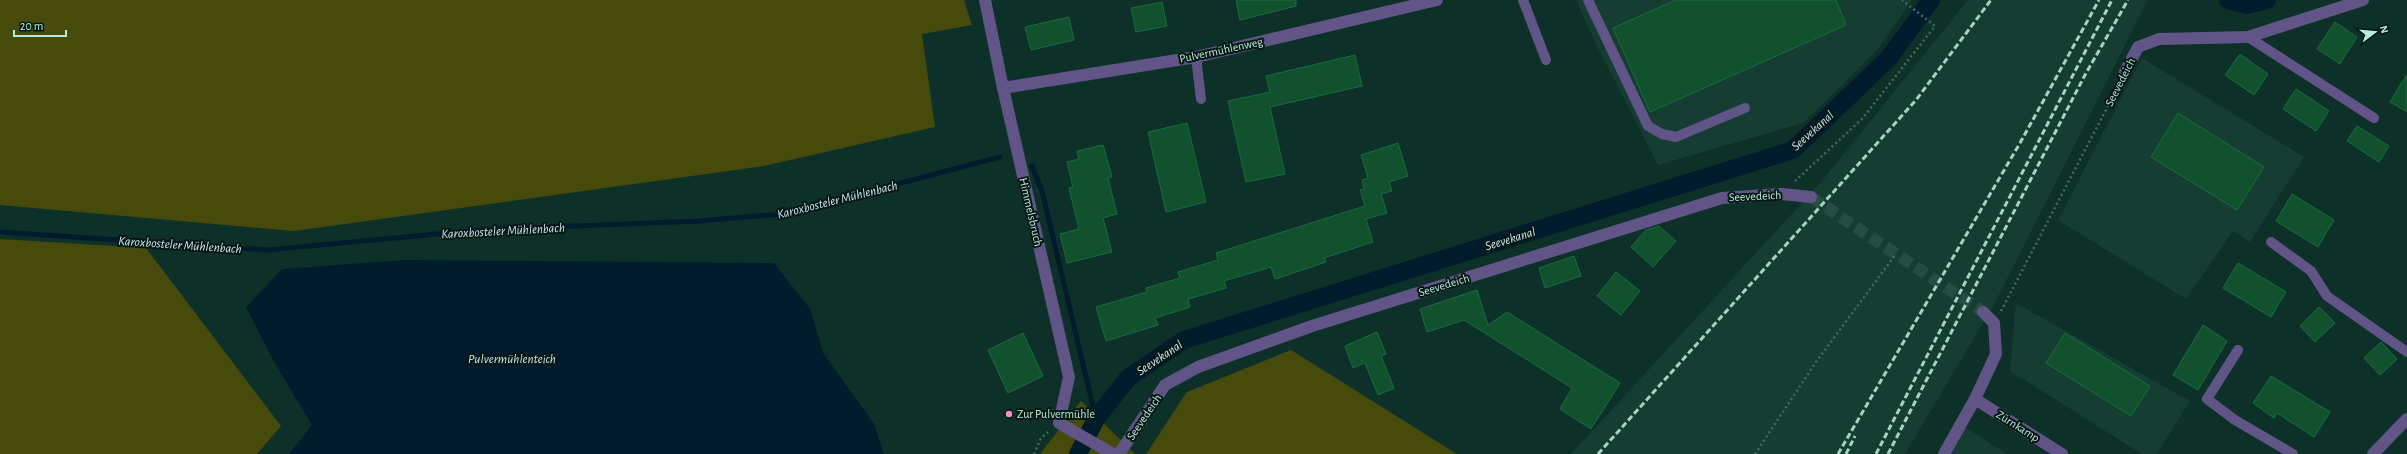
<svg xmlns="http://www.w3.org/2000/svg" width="2407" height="454" viewBox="0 0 2407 454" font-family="'Alegreya Sans',sans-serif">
	<rect width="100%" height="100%" fill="#0d3128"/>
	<g fill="#153d32">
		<polygon points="1576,0 1912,0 1875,53 1803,123 1658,165 1596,44"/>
		<polygon points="1968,0 2148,0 1995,303 1905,454 1571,454 1822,181"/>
		<polygon points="2142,58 2304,157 2250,242 2233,231 2186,299 2058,220"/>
		<polygon points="2016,303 2190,401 2157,454 2142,454 2010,371"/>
		<polygon points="1962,425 2007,454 1946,454"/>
	</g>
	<g fill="#464b0b">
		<polygon points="0,0 964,0 972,25 922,34 935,127 764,166 294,231 0,205"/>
		<polygon points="0,239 146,248 281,426 257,454 0,454"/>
		<polygon points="1291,350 1457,454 1146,454 1187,392"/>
		<polygon points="1081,401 1135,454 1040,454"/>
	</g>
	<polygon fill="#001c2c" points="404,260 774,263 811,310 823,353 874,424 884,454 289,454 312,425 273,360 246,307 282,269"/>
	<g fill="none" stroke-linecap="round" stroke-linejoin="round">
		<g stroke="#001c2c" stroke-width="5">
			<polyline points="1032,166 1042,191 1096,419"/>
			<polyline points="0,232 267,250 480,230 698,221 783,214 1000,157"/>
		</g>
		<g stroke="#001c2c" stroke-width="18">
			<polyline points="2228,0 2247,5 2267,0"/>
			<polyline points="1078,454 1096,419 1128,378 1184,340 1793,150 1889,58 1931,0"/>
		</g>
	</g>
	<g fill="#11512e" stroke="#186e3f">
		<polygon points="1236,0 1296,0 1296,6 1240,20"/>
		<polygon points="1676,0 1836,0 1846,25 1650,112 1613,28"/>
		<polygon points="1162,2 1167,26 1136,32 1131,8"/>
		<polygon points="1069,17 1074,40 1031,50 1025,27"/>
		<polygon points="2335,22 2357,37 2340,64 2317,49"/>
		<polygon points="2240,54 2268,74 2254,95 2225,75"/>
		<polygon points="1355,55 1362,86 1270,107 1285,174 1246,182 1228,101 1270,92 1266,76"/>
		<polygon points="2407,74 2407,112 2390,102"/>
		<polygon points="2296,89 2329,111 2316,131 2283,109"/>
		<polygon points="2178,113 2264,167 2237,210 2151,157"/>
		<polygon points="1187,123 1206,202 1166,212 1148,132"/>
		<polygon points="2357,126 2389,146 2379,162 2347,141"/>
		<polygon points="1398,143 1408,176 1389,182 1392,191 1381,194 1387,213 1366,219 1373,242 1324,258 1326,262 1275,279 1271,267 1224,281 1226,288 1188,299 1190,307 1155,318 1158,325 1106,341 1096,307 1147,292 1146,288 1180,278 1178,272 1218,260 1216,253 1365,206 1360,190 1364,189 1362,180 1368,178 1361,155"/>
		<polygon points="1103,145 1112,177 1108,178 1117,214 1103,218 1112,252 1067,263 1060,234 1079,229 1069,188 1073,187 1067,162 1079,159 1077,151"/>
		<polygon points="2292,194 2334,220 2318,247 2276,221"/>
		<polygon points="1659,226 1676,241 1653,267 1631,247 1646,230"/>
		<polygon points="1574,256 1581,276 1545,288 1539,268"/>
		<polygon points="2238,263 2286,292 2271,317 2223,288"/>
		<polygon points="1616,272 1640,291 1621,315 1597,296"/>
		<polygon points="1477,290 1488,325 1507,312 1620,383 1591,429 1560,409 1572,388 1464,320 1427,332 1420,309"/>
		<polygon points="2319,307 2335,323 2315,342 2300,326"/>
		<polygon points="2203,325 2227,341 2198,390 2173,375"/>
		<polygon points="1377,332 1386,354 1381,356 1394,388 1378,395 1365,363 1353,368 1345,346"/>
		<polygon points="1023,333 1043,376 1008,393 988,350"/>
		<polygon points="2065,333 2150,386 2131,416 2046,363"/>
		<polygon points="2381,342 2397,359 2380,375 2364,358"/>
		<polygon points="2271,376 2330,412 2314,437 2277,413 2274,418 2253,403"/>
	</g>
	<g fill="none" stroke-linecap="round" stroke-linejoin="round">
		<polyline stroke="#274d43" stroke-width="12" stroke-dasharray="12 6" stroke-linecap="butt" points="1811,197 1983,312"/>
		<g stroke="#426b5f" stroke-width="2.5" stroke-dasharray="2 3" stroke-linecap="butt">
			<polyline points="1795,181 1862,119 1935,26 1902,0"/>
			<polyline points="2001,311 2119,85"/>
			<polyline points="1034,454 1041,438 1048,432"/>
			<polyline points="1755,454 1816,362 1896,254"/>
		</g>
		<g stroke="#615587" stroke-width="10">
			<polyline points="1523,0 1546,60"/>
			<polyline points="1588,0 1648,126 1662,134 1676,137 1745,108"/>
			<polyline points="2248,37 2374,118"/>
			<polyline points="1196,57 1201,99"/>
			<polyline points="2271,242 2311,271 2327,296 2407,352"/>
			<polyline points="2238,350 2207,399 2235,420 2293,454"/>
		</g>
		<g stroke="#615587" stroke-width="12">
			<polyline points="985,0 1003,88 1069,377 1059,423 1113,454"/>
			<polyline points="2125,72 2138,47 2159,39 2248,37 2363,0"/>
			<polyline points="1003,88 1196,57 1437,0"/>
			<polyline points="1975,399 2062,454"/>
			<polyline points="1119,454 1165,385 1198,367 1312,326 1722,198 1782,194 1811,197"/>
			<polyline points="1944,454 1975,399 1996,354 1994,323 1983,312"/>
			<polyline points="2373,454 2407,419"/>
		</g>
		<g stroke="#a2d3c3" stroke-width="3" stroke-dasharray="6 3" stroke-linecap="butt">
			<polyline points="1598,454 1916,100 1991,0"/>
			<polyline points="1838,454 2020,143 2099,0"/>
			<polyline points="1846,454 1855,436"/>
			<polyline points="1876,454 2112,0"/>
			<polyline points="1888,454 2085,75 2128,0"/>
		</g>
	</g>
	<circle fill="#fe8ebd" stroke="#011711" stroke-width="1.5" cx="1009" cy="414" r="4"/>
	<g text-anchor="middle" stroke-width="4" stroke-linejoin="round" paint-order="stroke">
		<g font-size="12" fill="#baecdc" stroke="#011711">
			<text transform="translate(1221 50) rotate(-12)" y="4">Pulvermühlenweg</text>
			<text transform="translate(2120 82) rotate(-63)" y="4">Seevedeich</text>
			<text transform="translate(1755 196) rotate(-3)" y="4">Seevedeich</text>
			<text transform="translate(1031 212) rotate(77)" y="4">Himmelsbruch</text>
			<text transform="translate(1444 285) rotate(-17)" y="4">Seevedeich</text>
			<text transform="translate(1144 417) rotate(-56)" y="4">Seevedeich</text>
			<text transform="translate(2018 426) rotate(32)" y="4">Zürnkamp</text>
		</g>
		<g font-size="12" fill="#baecdc" stroke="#011711" text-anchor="start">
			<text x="1017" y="418">Zur Pulvermühle</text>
		</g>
		<g font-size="13" font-style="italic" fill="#d0e6f3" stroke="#011711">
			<text transform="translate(1812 130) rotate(-42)" y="5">Seevekanal</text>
			<text transform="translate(837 199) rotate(-14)" y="5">Karoxbosteler Mühlenbach</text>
			<text transform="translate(503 230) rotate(-3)" y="5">Karoxbosteler Mühlenbach</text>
			<text transform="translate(1510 238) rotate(-17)" y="5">Seevekanal</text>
			<text transform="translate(180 244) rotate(4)" y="5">Karoxbosteler Mühlenbach</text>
			<text transform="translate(1159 357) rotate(-34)" y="5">Seevekanal</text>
			<text x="512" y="363">Pulvermühlenteich</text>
		</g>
	</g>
	<g transform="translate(2375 32) rotate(74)" stroke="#011711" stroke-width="3" paint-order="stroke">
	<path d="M0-3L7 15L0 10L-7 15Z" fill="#baecdc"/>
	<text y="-6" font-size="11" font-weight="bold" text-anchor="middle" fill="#baecdc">N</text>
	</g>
	<path d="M14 30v6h52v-6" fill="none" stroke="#baecdc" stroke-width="2"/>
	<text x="20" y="30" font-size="12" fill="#baecdc" stroke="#011711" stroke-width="3" paint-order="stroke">20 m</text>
</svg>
